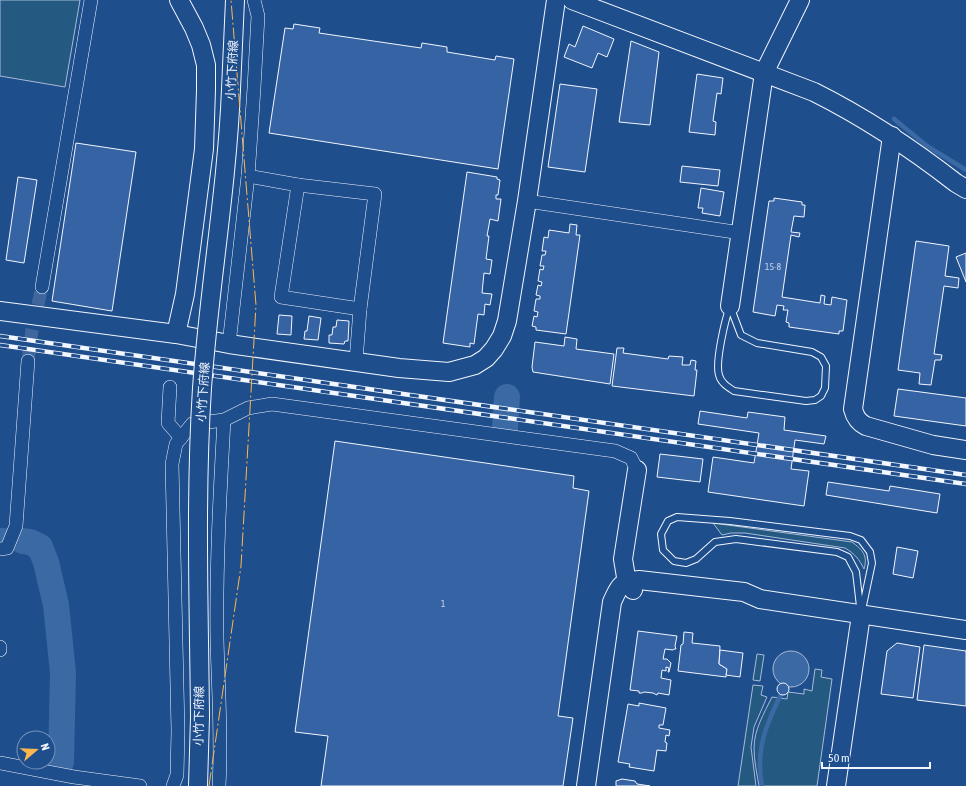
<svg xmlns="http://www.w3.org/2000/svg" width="966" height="786" viewBox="0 0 966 786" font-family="'Asap Condensed','Noto Sans JP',sans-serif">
	<rect width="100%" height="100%" fill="#1f4e8c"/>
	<g fill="#245a82" stroke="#a8bbd7">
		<polygon points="0,0 80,0 65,87 0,76"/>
		<path d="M713,523L852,542C863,550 868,556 864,569C859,559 855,554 845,548L745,533H731L722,535Z"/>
		<polygon points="757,654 764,655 760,681 753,680"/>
		<path d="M815,669L822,670L821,677L832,679L817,786H759C757,774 754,761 754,748C754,730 764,713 772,697L787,699L788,692L804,694V689L812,691Z"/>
		<polygon points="753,685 763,686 761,695 767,697 754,727 751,747 756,786 738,786"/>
	</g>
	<circle fill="#3b69a3" stroke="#a8bbd7" cx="791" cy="669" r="18"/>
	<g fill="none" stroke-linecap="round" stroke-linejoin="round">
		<g stroke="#3b69a3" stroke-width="4.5">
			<polyline points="894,119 927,146 966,170"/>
			<path d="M762,786C754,746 770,716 787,682"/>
		</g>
		<g stroke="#3b69a3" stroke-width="26">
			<polyline points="505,428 507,397"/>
			<polyline points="0,541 3,541"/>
			<polyline points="23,541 30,542 40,547 46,562 56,605 63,673 61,762"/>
		</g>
	</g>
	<g fill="#3563a3" stroke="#f2f6ff">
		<polygon points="294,24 320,28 319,33 421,48 422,43 447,47 447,52 495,60 496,56 514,59 498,169 269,133 285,28 293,29"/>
		<polygon points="583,26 614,39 607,57 598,53 592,68 564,57 569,44 575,47"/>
		<polygon points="631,41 659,52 650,125 619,122"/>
		<polygon points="697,74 723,78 721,94 717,93 713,121 716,122 715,135 689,132"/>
		<polygon points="560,84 597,89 585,172 548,167"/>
		<polygon points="76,143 136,152 112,311 52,301"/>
		<polygon points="682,166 720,170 718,186 680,182"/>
		<polygon points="467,172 497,177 497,179 500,180 498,195 496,195 496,199 501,199 498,221 490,219 487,236 489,236 486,259 492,260 490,274 484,273 482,293 492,294 490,305 485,304 484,315 478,314 474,344 470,343 470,347 443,343"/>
		<polygon points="18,177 37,180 24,263 6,260"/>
		<polygon points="701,188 724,192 720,216 702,213 703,208 698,208"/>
		<polygon points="774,198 802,202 802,205 805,205 804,217 794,216 791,232 800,233 799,237 791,235 782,297 820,303 821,295 825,296 824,304 831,305 832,297 847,300 843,331 839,331 839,334 789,327 789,323 786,322 788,310 783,310 784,306 777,305 775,316 753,312 769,201 774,201"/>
		<polygon points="570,224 577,225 576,235 580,235 566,334 536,330 536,327 532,326 534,316 537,317 538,312 534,311 536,299 540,299 540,296 536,295 538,285 541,286 542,282 538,281 540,269 543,270 544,266 540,266 542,255 545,255 546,251 542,251 544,237 548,238 549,230 569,233"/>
		<polygon points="916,241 949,246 945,276 959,278 958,288 944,286 934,354 942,355 941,360 935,360 931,385 919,384 920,373 898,370"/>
		<polygon points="966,253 966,282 956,257"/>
		<polygon points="279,315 292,316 291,335 277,334"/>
		<polygon points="309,316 321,318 318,340 304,339 305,331 307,331"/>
		<polygon points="337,320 349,321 348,341 345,341 344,344 329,343 329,335 332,335 333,327 336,327"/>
		<polygon points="565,337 577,339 576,349 614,354 610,384 533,372 532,367 535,342 564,346"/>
		<polygon points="617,348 624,348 623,353 668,359 669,356 683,357 682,365 690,365 691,360 696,361 695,370 697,370 694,396 612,386"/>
		<polygon points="898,389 966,398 966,426 894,416"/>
		<polygon points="700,411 747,418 748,412 785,417 784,430 826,436 824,444 795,440 791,469 809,471 804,506 708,492 713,457 754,463 759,433 698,424"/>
		<polygon points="335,441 574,476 573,488 589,491 558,716 573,718 563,786 321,786 328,736 295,732"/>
		<polygon points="660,454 703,459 700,482 657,477"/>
		<polygon points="828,482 889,491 890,486 940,494 937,513 826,495"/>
		<polygon points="897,547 918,551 913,578 893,574"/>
		<polygon points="638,631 677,636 675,646 676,649 674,649 673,650 665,649 663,659 667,659 671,663 669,672 668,672 669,668 666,667 666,671 662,670 661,678 671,680 669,695 658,693 657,695 653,693 644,692 642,693 639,693 639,691 630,690"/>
		<polygon points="684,632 693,633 692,643 720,646 719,664 727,669 726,677 678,671 681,645 683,644"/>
		<polygon points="897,643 920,647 913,698 881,694 887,651"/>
		<polygon points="924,645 966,651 966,706 917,700"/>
		<polygon points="720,650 743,653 740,677 726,675 727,669 719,664"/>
		<circle cx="783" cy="689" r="6"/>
		<polygon points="639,703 666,708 663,725 659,725 659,728 670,730 669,736 666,735 665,742 667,743 666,751 657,750 654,771 629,767 630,764 618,762 628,704 639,706"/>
		<polygon points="622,779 635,781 637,784 650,786 616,786 616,781"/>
	</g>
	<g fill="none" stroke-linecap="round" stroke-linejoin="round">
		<polyline stroke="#3f679d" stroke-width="13" stroke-dasharray="13 6" stroke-linecap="butt" points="28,361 32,330 42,287"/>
		<g stroke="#f2f6ff" stroke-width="8">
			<g id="lane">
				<path d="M730,306L741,335L757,343L812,352L821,357L826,366L825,388L821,396L815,400L806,401L734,391C728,387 721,383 719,375C715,362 725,320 730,306Z"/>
				<polygon points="677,517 730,521 850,536 861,540 870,552 872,563 861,615 856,572 848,557 837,552 736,539 715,542 696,559 686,563 674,561 663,550 661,534 668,521"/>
			</g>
		</g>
		<g stroke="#f2f6ff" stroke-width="14">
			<g id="street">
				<polyline points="248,176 298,185 375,194 360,309 356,361"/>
				<polyline points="298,185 281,297 360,309"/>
				<polyline points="527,201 741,233"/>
				<polyline points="42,287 91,0"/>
				<polyline points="229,344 248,176 254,88 258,16 254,0"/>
				<polyline points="170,387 168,423 181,438"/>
				<polyline points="0,549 7,548 16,526 28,361"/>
				<polyline points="0,647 0,650"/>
				<polyline points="0,763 74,777 140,786"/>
				<polyline points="173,786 177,775 178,731 172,464 176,444 192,424 224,420 248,408 272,404 615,451 631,458 637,470"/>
				<path d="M219,786C222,736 218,687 217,638C216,565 220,492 224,420"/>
			</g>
		</g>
		<g stroke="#f2f6ff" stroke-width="20">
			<g id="secondary">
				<path d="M572,0L814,92C864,117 911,148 956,183L966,189"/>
				<polyline points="231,89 235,0"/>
				<path d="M892,136L853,409C855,417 858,422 866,426L933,445L966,450"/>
				<polyline points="730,306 764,73 800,0"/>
				<polyline points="0,311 176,334 229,344 399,368 449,372 475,365 486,358 494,349 502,336 507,321 527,201 556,0"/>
				<polyline points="176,334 185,294 204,149 206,90 206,65 201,45 194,28 179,0"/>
				<polyline points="633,590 626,577 623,559 637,470"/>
				<polyline points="198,786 200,717"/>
				<path d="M586,786L612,602C619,587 620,581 639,580L744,592L760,599L966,630"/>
				<polyline points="836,786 861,615"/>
			</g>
		</g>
		<use href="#lane" stroke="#1f4e8c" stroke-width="6"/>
		<use href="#street" stroke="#1f4e8c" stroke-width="13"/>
		<use href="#secondary" stroke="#1f4e8c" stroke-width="18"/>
		<g stroke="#f2f6ff" stroke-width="4.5">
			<g id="rail">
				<polyline points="0,336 966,475"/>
				<polyline points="0,345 966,484"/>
			</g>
		</g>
		<use href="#rail" stroke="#1f4e8c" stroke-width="3" stroke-dasharray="9" stroke-linecap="butt"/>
		<g stroke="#f2f6ff" stroke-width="20" stroke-linecap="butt">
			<path id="secondary-bridge" d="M200,717C199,608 195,498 202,388C209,288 227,189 231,89"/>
		</g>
		<use href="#secondary-bridge" stroke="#1f4e8c" stroke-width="18"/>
		<polyline stroke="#ffb74d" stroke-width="1" stroke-dasharray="14 3 2 3" stroke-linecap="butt" points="209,786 241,566 256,305 231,0"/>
	</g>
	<g text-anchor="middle" stroke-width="3" stroke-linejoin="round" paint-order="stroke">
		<g font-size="10" fill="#c3d1e8">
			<text x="773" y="270">15-8</text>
			<text x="443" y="607">1</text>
		</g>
		<g font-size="12" fill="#f2f6ff" stroke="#1f4e8c">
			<text transform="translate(232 70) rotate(-87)" y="4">小竹下府線</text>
			<text transform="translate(203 392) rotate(-86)" y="4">小竹下府線</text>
			<text transform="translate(199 716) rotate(-89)" y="4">小竹下府線</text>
		</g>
	</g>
	<g transform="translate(36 750) rotate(71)"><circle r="19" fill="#1f4e8c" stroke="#7391ba"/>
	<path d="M0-3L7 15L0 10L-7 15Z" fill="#ffb74d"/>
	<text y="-6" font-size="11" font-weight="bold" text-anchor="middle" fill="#f2f6ff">N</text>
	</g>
	<path d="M822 762v6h108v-6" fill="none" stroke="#f2f6ff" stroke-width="2"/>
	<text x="828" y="762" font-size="12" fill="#f2f6ff" stroke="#1f4e8c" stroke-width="3" paint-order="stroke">50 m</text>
</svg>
